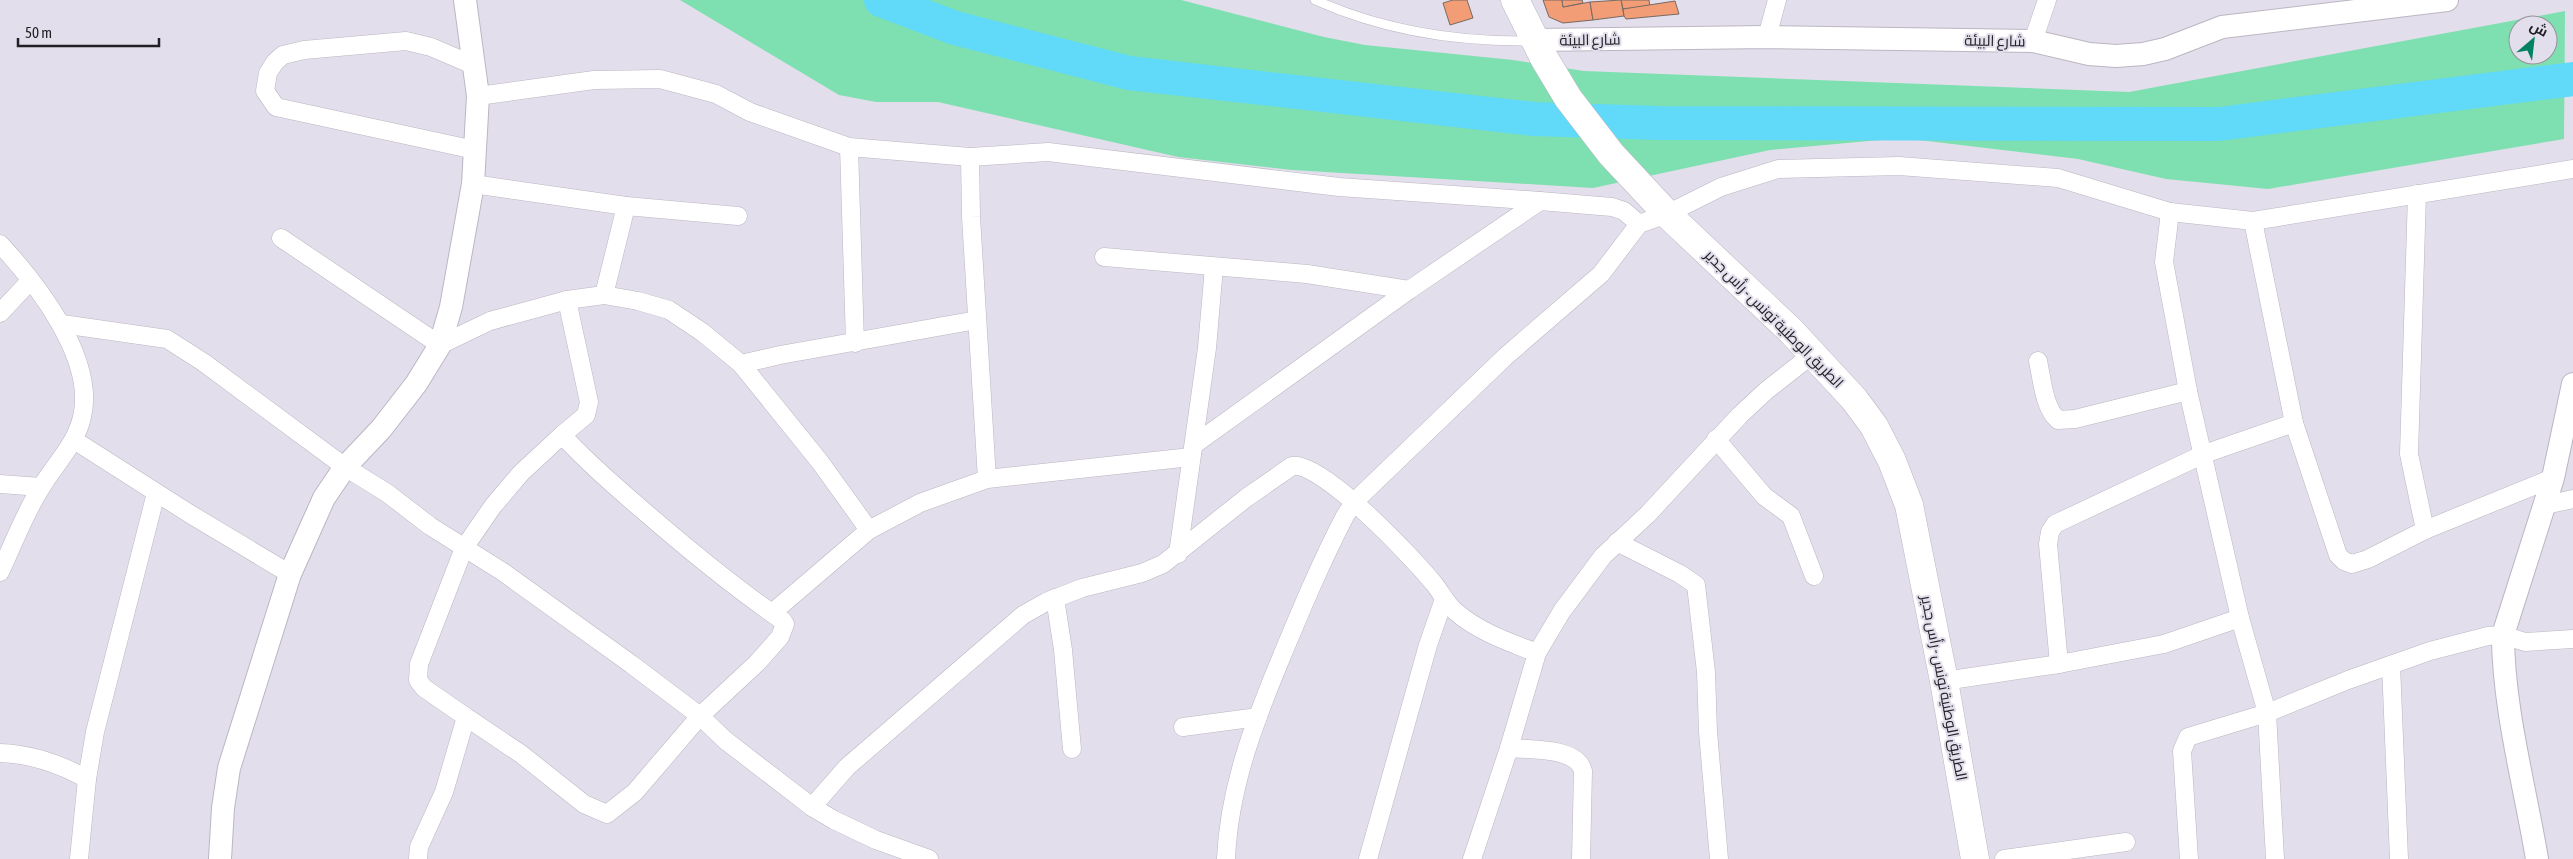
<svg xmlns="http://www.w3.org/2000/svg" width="2573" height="859" viewBox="0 0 2573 859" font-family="'Asap Condensed',Cairo,sans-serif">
	<rect width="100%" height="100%" fill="#e3deeb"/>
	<path fill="#7ee0b1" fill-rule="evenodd" d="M680,0H1181L1324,37L1365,45L1513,60L1584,71L2129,92L2565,11L2564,139L2268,189L2166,179L2078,159L1902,138L1770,150L1593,188L1292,170L1178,157L938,102H876L839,95ZM2518,25H2548V55H2518Z"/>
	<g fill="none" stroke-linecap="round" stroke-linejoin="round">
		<polyline stroke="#61d9f9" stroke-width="34" points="881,0 955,28 1129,73 1534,119 1659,123 2219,124 2573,79"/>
	</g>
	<g fill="#f29d75" stroke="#776a65">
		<polygon points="1453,0 1467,0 1473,18 1450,25 1443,3"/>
		<polygon points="1543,0 1562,0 1563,7 1590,2 1593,20 1563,23 1549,17"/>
		<polygon points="1562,0 1582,0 1583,3 1563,7"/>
		<polygon points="1621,0 1649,0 1650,7 1623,9"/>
		<polygon points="1621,0 1624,16 1593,20 1590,2"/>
		<polygon points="1675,1 1679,14 1626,19 1624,16 1623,9"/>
	</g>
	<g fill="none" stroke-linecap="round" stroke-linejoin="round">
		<g stroke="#bbb6c2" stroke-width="10">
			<path id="service" d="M1315,0C1384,31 1456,42 1531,41"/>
		</g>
		<g stroke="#bbb6c2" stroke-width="19">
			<g id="minor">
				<polyline points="1767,37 1777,0"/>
				<polyline points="2033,41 2047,0"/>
				<polyline points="473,65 431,47 406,41 304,50 283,55 275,62 268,73 265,91 276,107 475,150"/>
				<polyline points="478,96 594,80 660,79 716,94 750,112 849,147 970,157 1048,152 1339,187 1540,201"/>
				<polyline points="849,147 855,343"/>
				<polyline points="970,157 971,217 987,479"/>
				<polyline points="473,184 626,206 738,216"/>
				<polyline points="2417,194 2409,454 2425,530"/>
				<polyline points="2170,212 2164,262 2188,391 2240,618 2267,713 2275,859"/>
				<polyline points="2253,221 2294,423 2338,555 2344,561 2352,564 2368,559 2425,530 2553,478"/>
				<polyline points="281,238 440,345 490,321 567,300 604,295 638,301 669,310 702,332 741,364 820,462 869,530"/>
				<path d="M0,244C37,284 96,359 82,417C76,444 56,463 42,486C25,512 14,543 0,572"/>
				<polyline points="1104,257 1307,274 1409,290"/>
				<polyline points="604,295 626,206"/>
				<polyline points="0,313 30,281"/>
				<polyline points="62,324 167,339 203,362 345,467 387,493 430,526 503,572 631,664 700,716 725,740 812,807 834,820 876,840 929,859"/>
				<path d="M2038,361C2042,379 2044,408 2058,420L2075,419L2188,391"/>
				<polyline points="741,364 780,355 977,320"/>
				<polyline points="562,435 586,415 589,402 567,300"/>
				<polyline points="1716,439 1764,496 1791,516 1814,576"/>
				<polyline points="74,440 190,514 290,574"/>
				<polyline points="1195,444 1409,290 1540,201 1612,207 1624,211 1639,224"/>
				<polyline points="0,484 41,487"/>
				<polyline points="2545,505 2573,499"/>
				<polyline points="1617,542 1680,574 1696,585 1706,672 1708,732 1719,859"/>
				<polyline points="1178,554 1207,348 1214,267"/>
				<polyline points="1055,598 1063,650 1072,749"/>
				<polyline points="772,613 869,530 920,503 987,479 1191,457"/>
				<polyline points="2059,664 2048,544 2050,532 2055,524 2204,454 2294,423"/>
				<polyline points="2391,665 2399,859"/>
				<polyline points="1944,681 2059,664 2164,644 2240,618"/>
				<polyline points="1183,727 1258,717"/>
				<path d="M1509,748C1530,750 1577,747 1583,771L1581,859"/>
				<path d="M0,753C31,754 60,764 87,779"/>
				<path d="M812,807L847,767L1023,615L1046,602L1082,588L1142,573L1163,564L1246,498L1292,466C1321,460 1415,560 1435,585C1442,594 1447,605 1456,612C1479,632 1509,642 1537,653"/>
				<polyline points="79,859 87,779 95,732 156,493"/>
				<path d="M418,859L419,847L444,792L466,717L424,688L418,680L419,664L464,548L493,506L521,473L562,435C588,463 617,488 646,513C690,551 735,588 783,621L785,624L780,637L757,663L700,716L635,792L607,814L584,804L521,754L466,717"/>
				<path d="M1226,859C1229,788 1254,723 1281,658C1301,610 1321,562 1345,516L1354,502L1506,356L1601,274L1639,224L1667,214L1721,187L1778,169L1899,166L2058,178L2170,212L2253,221L2573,169"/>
				<polyline points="1368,859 1428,645 1444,599"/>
				<polyline points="1472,859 1509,748 1537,653 1562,611 1603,556 1648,514 1740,415 1767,390 1813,354"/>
				<polyline points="2004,859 2126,842"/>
				<polyline points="2189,859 2182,751 2188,737 2267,713 2348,680 2430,651 2488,636 2503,635 2525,642 2573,639"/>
			</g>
		</g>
		<g stroke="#bbb6c2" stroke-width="24">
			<g id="tertiary">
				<polyline points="1535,40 1767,37 2033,41 2089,54 2116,56 2143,54 2165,49 2222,27 2447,0"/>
				<polyline points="220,859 223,808 229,768 290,574 324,498 345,467 381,429 416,384 440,345 451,307 473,184 478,96 465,0"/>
				<path d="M2537,859C2525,787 2503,707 2503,635L2553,478L2573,384"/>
			</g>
		</g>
		<g stroke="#bbb6c2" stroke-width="29">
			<polyline id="primary" points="1515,0 1544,58 1568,98 1611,154 1667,214 1791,331 1854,399 1874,426 1892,461 1909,505 1944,681 1975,859"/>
		</g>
		<use href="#service" stroke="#fff" stroke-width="9"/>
		<use href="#minor" stroke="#fff" stroke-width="18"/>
		<use href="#tertiary" stroke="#fff" stroke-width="22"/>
		<use href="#primary" stroke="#fff" stroke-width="28"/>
	</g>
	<g text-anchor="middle" stroke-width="4" stroke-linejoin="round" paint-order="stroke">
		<g font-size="15" fill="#222025" stroke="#e3deeb">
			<text transform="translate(1590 40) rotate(-1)" y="5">شارع البيئة</text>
			<text transform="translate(1995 41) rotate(1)" y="5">شارع البيئة</text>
			<text transform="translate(1774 319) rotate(45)" y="5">الطريق الوطنية تونس - رأس جدير</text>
			<text transform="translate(1944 688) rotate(79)" y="5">الطريق الوطنية تونس - رأس جدير</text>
		</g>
	</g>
	<g transform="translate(2533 40) rotate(28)"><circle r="24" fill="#e3deeb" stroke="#96929c"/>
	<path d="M0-4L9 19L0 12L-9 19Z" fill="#018264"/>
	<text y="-8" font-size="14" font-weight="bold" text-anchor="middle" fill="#222025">ش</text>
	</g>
	<path d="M18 38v8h141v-8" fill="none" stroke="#222025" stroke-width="2.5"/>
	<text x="25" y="38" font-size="15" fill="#222025" stroke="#e3deeb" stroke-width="4" paint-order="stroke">50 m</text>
</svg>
